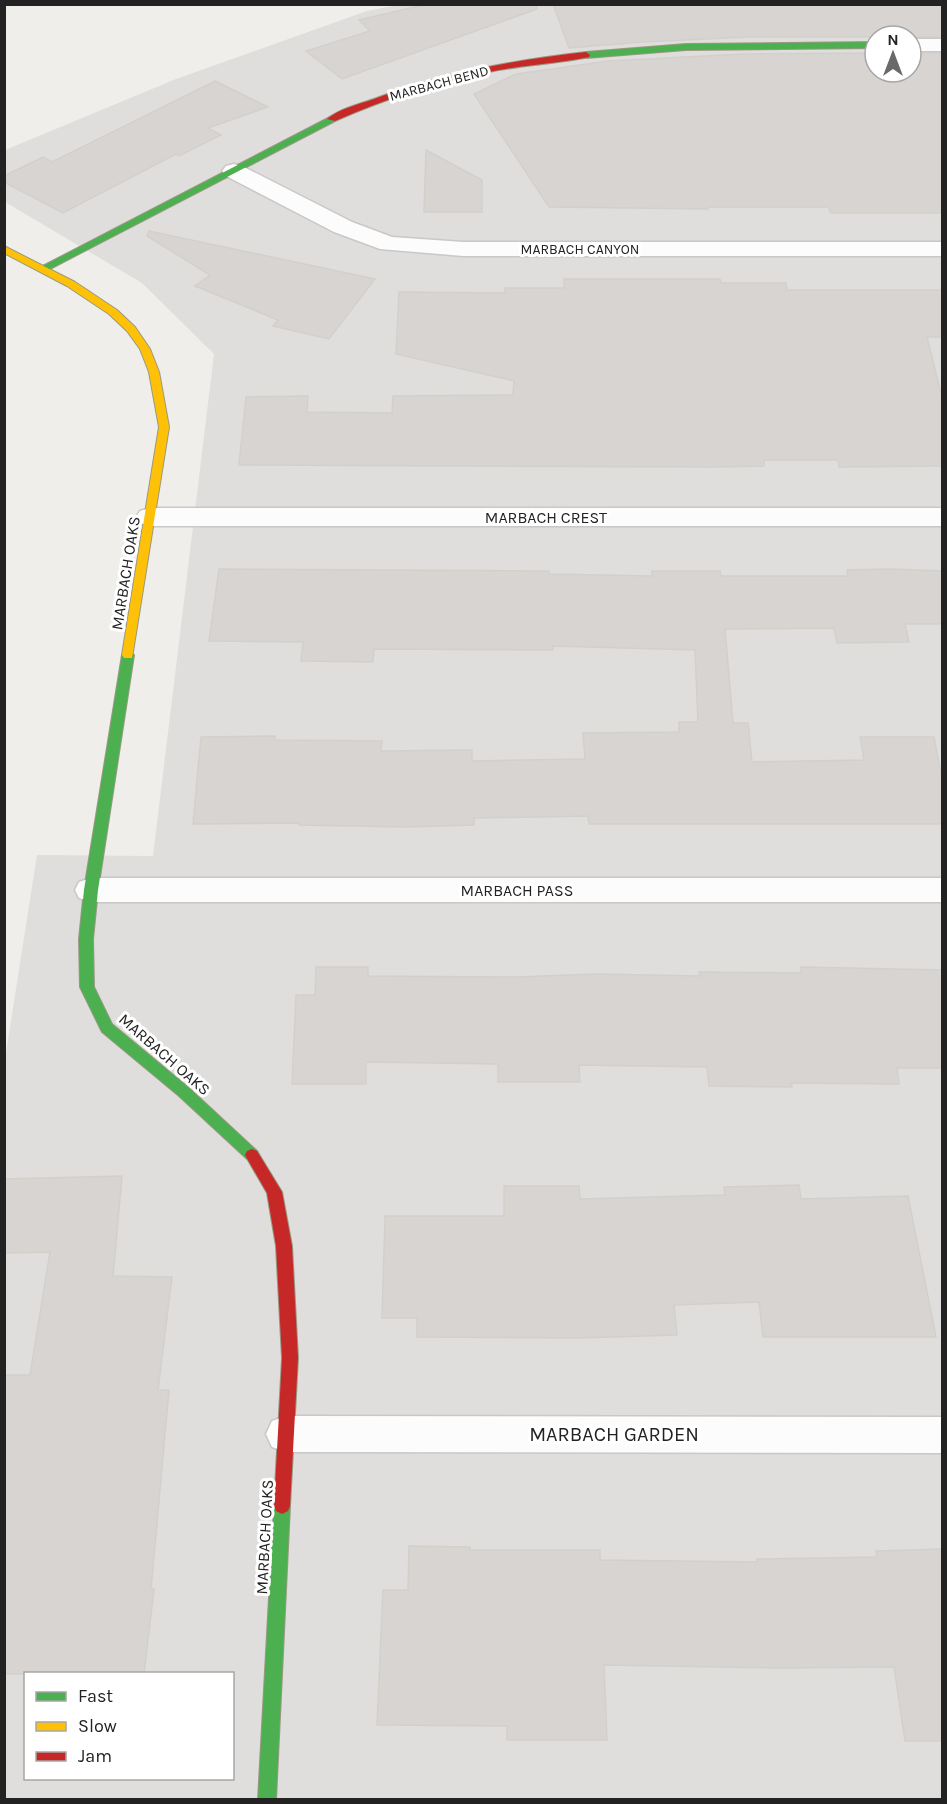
<svg xmlns="http://www.w3.org/2000/svg" width="947" height="1804" viewBox="0 0 947 1804" font-family="Karla,sans-serif">
	<rect width="100%" height="100%" fill="#f0eeeb"/>
	<path fill="#dfdedc" fill-rule="evenodd" d="M398,5H942V1799H5V1059L37,855L153,856L214,354L142,283L5,202V150L176,79L367,11ZM875,36H911V72H875ZM26,1674H232V1778H26Z"/>
	<g fill="#d7d4d2" stroke="#d3d0cc" stroke-width="1.5">
		<polygon points="427,4 536,4 537,9 342,79 306,51 370,31 359,20"/>
		<polygon points="553,4 942,4 942,37 749,37 643,42 569,48"/>
		<polygon points="875,53 875,72 911,72 911,53 942,53 942,213 831,213 828,207 708,207 708,209 549,207 474,94 516,74 608,61 742,54"/>
		<polygon points="215,81 268,107 208,128 221,135 179,156 176,154 63,213 4,182 4,176 43,157 52,162"/>
		<polygon points="426,150 482,180 482,212 424,212"/>
		<polygon points="149,231 347,273 375,279 329,339 273,326 278,320 195,286 210,275 147,236"/>
		<polygon points="564,279 720,279 721,283 786,283 787,290 942,290 942,337 927,337 942,397 942,466 839,467 838,460 764,460 764,466 715,467 239,465 246,397 308,396 307,412 392,413 393,396 513,395 514,381 396,354 399,292 505,293 505,288 564,288"/>
		<polygon points="219,569 549,571 549,574 652,576 652,571 720,571 721,576 848,576 847,570 890,569 942,571 942,624 905,624 909,642 837,643 834,628 725,629 733,723 748,723 752,762 864,760 860,737 934,737 942,779 942,824 589,824 588,816 474,818 474,825 405,827 299,825 299,823 193,824 201,737 275,736 275,740 382,741 381,751 472,750 472,761 585,759 583,733 679,732 679,722 698,722 695,650 552,646 553,650 374,649 373,662 301,661 303,642 209,641"/>
		<polygon points="316,967 368,967 368,976 515,977 597,974 700,976 699,972 801,973 801,967 942,970 942,1068 897,1068 899,1084 791,1083 792,1087 709,1086 707,1067 579,1065 580,1082 498,1082 498,1064 366,1062 366,1084 292,1084 296,995 315,995"/>
		<polygon points="122,1176 113,1276 172,1277 158,1390 169,1390 151,1589 154,1589 144,1674 4,1674 4,1375 30,1375 50,1252 4,1253 4,1179"/>
		<polygon points="799,1185 801,1199 908,1196 936,1337 763,1337 759,1302 674,1305 677,1335 580,1338 417,1337 417,1318 382,1318 385,1216 504,1216 504,1186 579,1186 580,1199 725,1195 724,1187"/>
		<polygon points="409,1546 470,1547 470,1550 600,1550 600,1560 757,1562 757,1559 877,1557 876,1551 942,1549 942,1741 905,1741 894,1667 781,1668 604,1665 607,1740 507,1740 507,1726 377,1725 383,1590 408,1590"/>
	</g>
	<g fill="none" stroke-linecap="round" stroke-linejoin="round">
		<g stroke="#c9c8c7" stroke-width="3">
			<g id="street">
				<rect x="911" y="39" width="31" height="12"/>
				<polygon points="234,164 242,166 352,222 392,237 463,242 942,242 942,256 463,256 380,249 334,232 226,176 222,171 226,166"/>
				<polygon points="150,508 942,508 942,526 150,526 140,523 136,517 140,511"/>
				<polygon points="91,878 942,878 942,902 91,902 79,898 75,890 79,882"/>
				<polygon points="286,1416 942,1417 942,1453 286,1452 272,1447 266,1434 272,1421"/>
			</g>
		</g>
		<g stroke="#999a82" stroke-width="2">
			<g id="fast">
				<polygon points="875,42 875,48 686,50 586,58 582,55 586,52 686,44"/>
				<polygon points="332,116 337,119 335,121 46,271 42,272 37,269"/>
				<polygon points="128,651 134,655 98,890 93,939 94,987 112,1024 189,1088 257,1151 259,1155 257,1159 252,1161 247,1159 179,1096 102,1032 80,987 79,939 84,890 122,655"/>
				<polygon points="282,1498 288,1501 290,1506 276,1800 258,1800 274,1506 276,1501"/>
			</g>
		</g>
		<g stroke="#999a82" stroke-width="2">
			<polygon id="slow" points="4,246 75,282 117,310 135,327 150,349 159,372 169,427 132,658 124,658 122,655 159,427 149,372 140,349 127,331 109,314 67,286 4,253"/>
		</g>
		<g stroke="#999a82" stroke-width="2">
			<g id="jam">
				<path d="M586,52L590,55L589,57C556,64 522,65 489,72C436,82 385,99 335,121L327,119C339,109 359,104 374,99C442,73 514,60 586,52Z"/>
				<polygon points="252,1149 257,1151 282,1192 292,1246 298,1358 290,1506 288,1511 282,1514 276,1511 274,1506 282,1358 276,1246 267,1193 245,1155 247,1151"/>
			</g>
		</g>
		<use href="#street" fill="#fdfcfc" fill-rule="evenodd"/>
		<use href="#fast" fill="#4caf50" fill-rule="evenodd"/>
		<use href="#slow" fill="#ffc107" fill-rule="evenodd"/>
		<use href="#jam" fill="#c62828" fill-rule="evenodd"/>
	</g>
	<g text-anchor="middle" stroke-width="6" stroke-linejoin="round" paint-order="stroke">
		<g font-size="14" fill="#222" stroke="#fff">
			<text transform="translate(439 83) rotate(-15)" y="5">MARBACH BEND</text>
			<text x="580" y="254">MARBACH CANYON</text>
		</g>
		<g font-size="16" fill="#222" stroke="#fff">
			<text x="546" y="523">MARBACH CREST</text>
			<text transform="translate(125 573) rotate(-81)" y="6">MARBACH OAKS</text>
			<text x="517" y="896">MARBACH PASS</text>
			<text transform="translate(165 1054) rotate(41)" y="6">MARBACH OAKS</text>
			<text transform="translate(264 1537) rotate(-87)" y="6">MARBACH OAKS</text>
		</g>
		<g font-size="20" fill="#222" stroke="#fff">
			<text x="614" y="1441">MARBACH GARDEN</text>
		</g>
	</g>
	<rect width="947" height="1804" fill="none" stroke="#222222" stroke-width="12"/>
	<rect x="24" y="1672" width="210" height="108" fill="#ffffff" stroke="#a7a7a7" stroke-width="1.5"/>
	<rect x="36" y="1692" width="30" height="9" fill="#4caf50" stroke="#a7a7a7" stroke-width="1.5"/>
	<text x="78" y="1702" font-size="18" fill="#222222">Fast</text>
	<rect x="36" y="1722" width="30" height="9" fill="#ffc107" stroke="#a7a7a7" stroke-width="1.5"/>
	<text x="78" y="1732" font-size="18" fill="#222222">Slow</text>
	<rect x="36" y="1752" width="30" height="9" fill="#c62828" stroke="#a7a7a7" stroke-width="1.5"/>
	<text x="78" y="1762" font-size="18" fill="#222222">Jam</text>
	<g transform="translate(893 54)"><circle r="28" fill="#ffffff" stroke="#a7a7a7" stroke-width="1.5"/>
	<path d="M0-4.5L10 22L0 15L-10 22Z" fill="#6a6968"/>
	<text y="-9" font-size="16" font-weight="bold" text-anchor="middle" fill="#222222">N</text>
	</g>
</svg>
